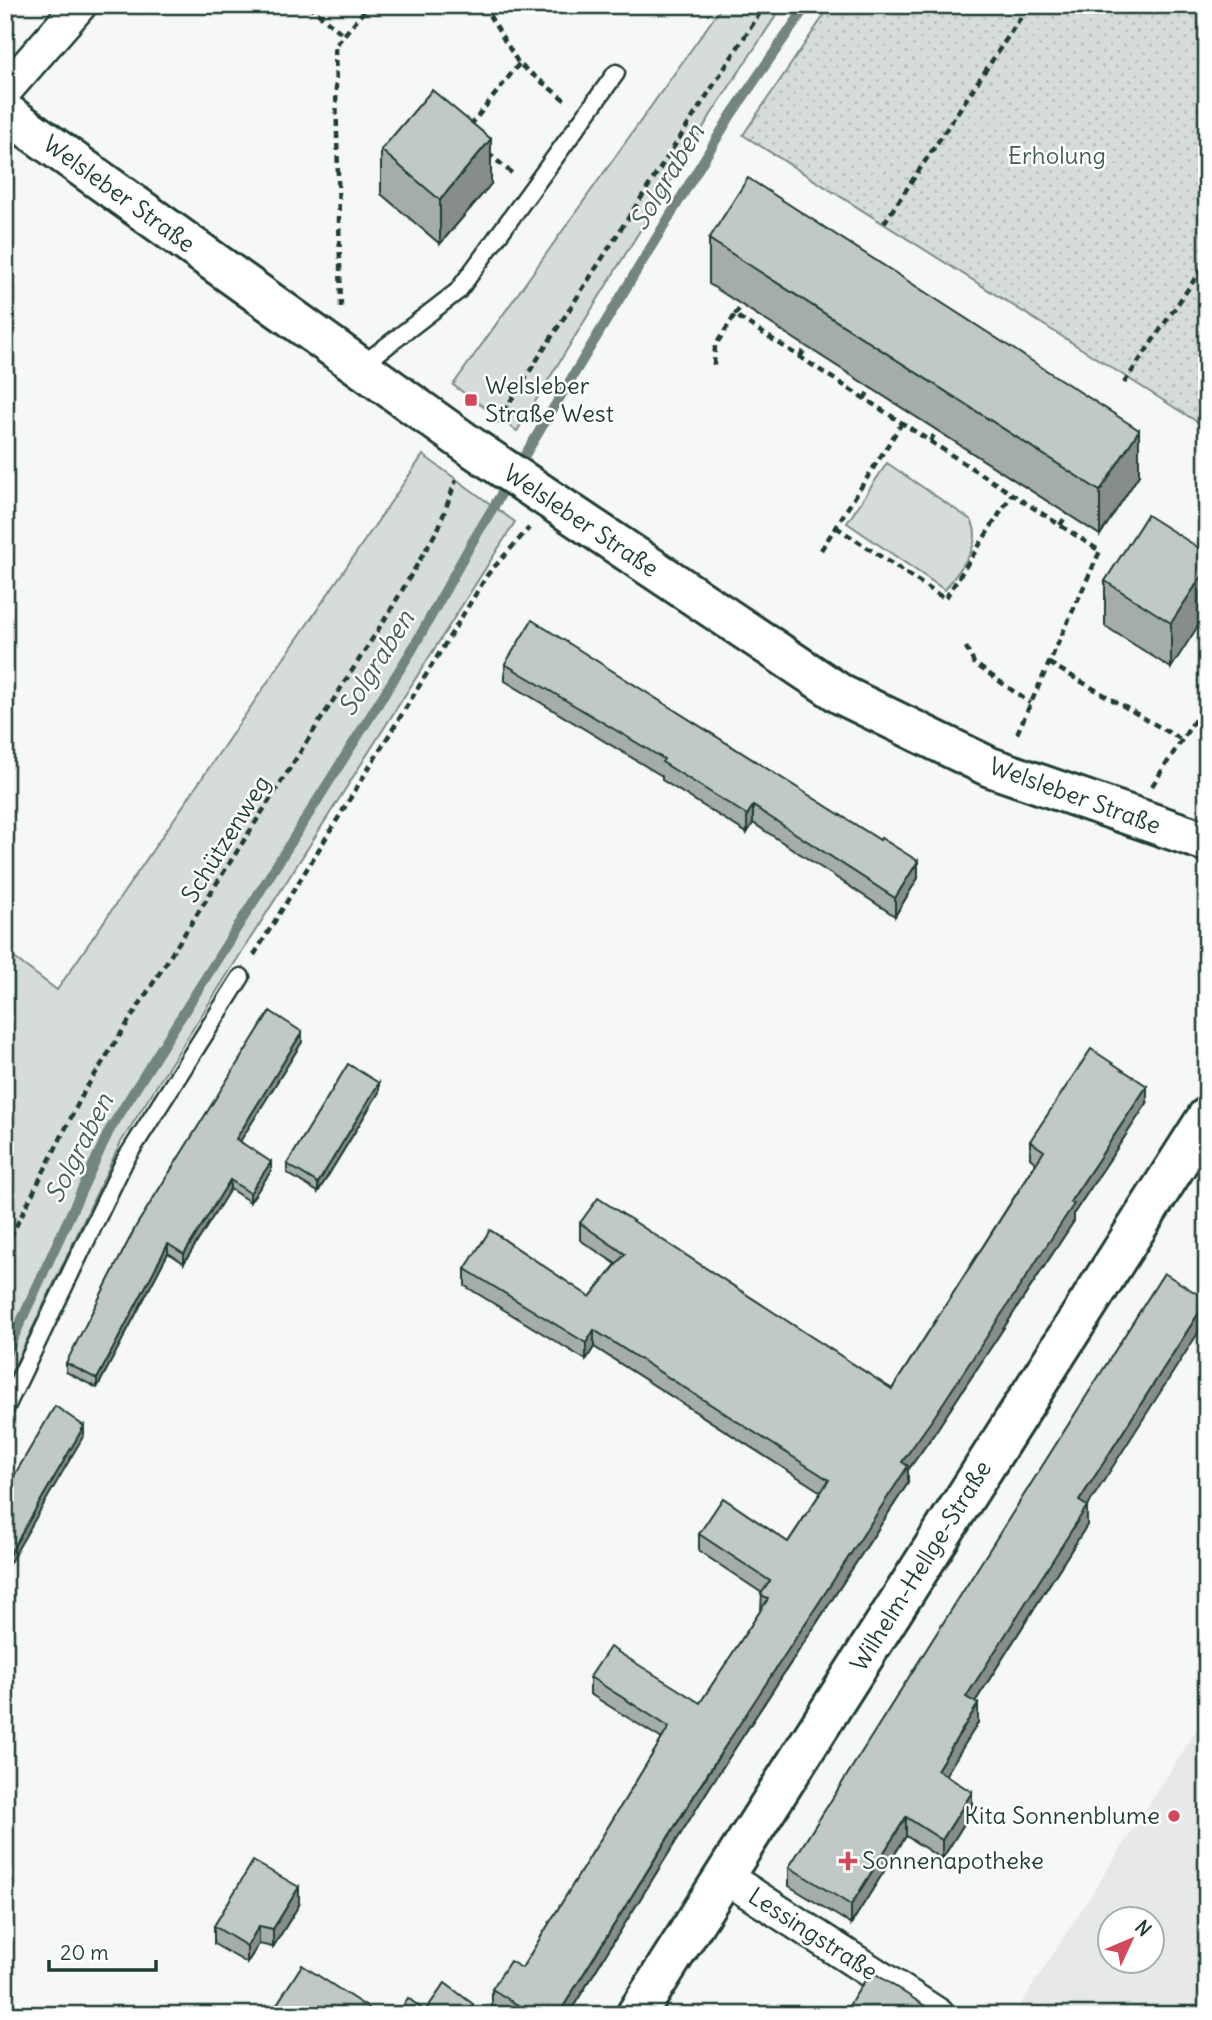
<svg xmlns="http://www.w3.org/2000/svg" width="1212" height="2020" viewBox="0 0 1212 2020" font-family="Delius,sans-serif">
	<defs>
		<pattern id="garden-dots" width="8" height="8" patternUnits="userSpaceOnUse" patternTransform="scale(1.75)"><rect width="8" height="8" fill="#d6dcdb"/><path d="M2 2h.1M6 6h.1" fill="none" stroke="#b7bebd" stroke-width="1.8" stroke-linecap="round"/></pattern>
	</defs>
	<rect width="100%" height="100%" fill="#f6f7f7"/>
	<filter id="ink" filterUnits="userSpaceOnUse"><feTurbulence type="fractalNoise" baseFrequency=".0143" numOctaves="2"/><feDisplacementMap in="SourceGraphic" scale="14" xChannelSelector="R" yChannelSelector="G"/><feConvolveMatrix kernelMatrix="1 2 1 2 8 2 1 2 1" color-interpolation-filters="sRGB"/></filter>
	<g filter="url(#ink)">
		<path fill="#e6e9e8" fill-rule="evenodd" d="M1207,1714V2015H1014ZM1110,1918H1152V1960H1110Z"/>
		<g fill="#d6dcdb" stroke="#7a8c88" stroke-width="2">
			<polygon points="723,5 783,5 712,113 517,431 453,385"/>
			<polygon points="423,455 515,522 121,1142 5,1386 5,951 57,990"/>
			<path d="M887,463L971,520C985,545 959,569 945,590L847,523Z"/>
		</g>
		<polygon fill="url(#garden-dots)" stroke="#7a8c88" stroke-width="2" points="831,5 1207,5 1207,428 743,135"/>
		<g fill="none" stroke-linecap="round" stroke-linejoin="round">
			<polyline stroke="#72857f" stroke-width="10" points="5,1356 109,1131 412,650 471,544 731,115 807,5"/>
			<g stroke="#1f3d34" stroke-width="21">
				<g id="service">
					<polyline points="362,365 458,291 616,73"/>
					<polyline points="5,1409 125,1160 241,977"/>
				</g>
			</g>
			<g stroke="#1f3d34" stroke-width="37">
				<g id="minor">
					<polyline points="5,91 80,5"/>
					<polyline points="724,1876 938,2015"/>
				</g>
			</g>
			<g stroke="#1f3d34" stroke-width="44">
				<polyline id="tertiary" points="5,112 476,450 842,695 990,767 1207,842"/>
			</g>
			<g stroke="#1f3d34" stroke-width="44">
				<polyline id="secondary" points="636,2015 1207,1117"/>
			</g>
			<g stroke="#1f3d34" stroke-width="4.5" stroke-dasharray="7 5" stroke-linecap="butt">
				<polyline points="308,5 344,35"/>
				<polyline points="483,5 519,64 566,101"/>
				<polyline points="470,126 519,64"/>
				<polyline points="488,153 513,174"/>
				<polyline points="884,223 1029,5"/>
				<polyline points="341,307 335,46 369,5"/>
				<polyline points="735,315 745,300"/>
				<polyline points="800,357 809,342"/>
				<polyline points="714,365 715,346 735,315 1100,551 1015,738"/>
				<polyline points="1124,383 1207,261"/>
				<polyline points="864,399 874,383"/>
				<polyline points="497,422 765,5"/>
				<polyline points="930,441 940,426"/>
				<polyline points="1060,525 1070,510"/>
				<polyline points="836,527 945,599 1012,494"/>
				<polyline points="821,550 902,423"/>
				<polyline points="966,647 974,663 1030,703"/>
				<polyline points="1049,663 1182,740"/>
				<polyline points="1152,786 1207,701"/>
				<polyline points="254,955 488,574 529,528"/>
				<polyline points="5,1248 85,1090 390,611 439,527 456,480"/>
			</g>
			<use href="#service" stroke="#fff" stroke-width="16"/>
			<use href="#minor" stroke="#fff" stroke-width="32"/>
			<use href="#tertiary" stroke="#fff" stroke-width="38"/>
			<use href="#secondary" stroke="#fff" stroke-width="38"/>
		</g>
		<g fill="#a5adaa" stroke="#1f3d34" stroke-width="2">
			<polygon points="381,150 491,184 440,244 381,194"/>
			<polygon points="709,239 1139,475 1100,535 709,284"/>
			<polygon points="1207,553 1171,668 1105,626 1105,581"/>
			<polygon points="505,664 918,878 895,916 753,823 747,833 662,780 662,776 505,681"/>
			<polygon points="302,1042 240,1141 271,1171 250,1202 230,1189 184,1263 168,1253 97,1388 66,1372 66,1363"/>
			<polygon points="379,1092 318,1192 287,1173 287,1164"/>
			<polygon points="1147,1103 1074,1213 1074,1221 934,1434 908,1470 908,1483 711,1785 568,2015 507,2015 492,2006 492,1989 522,1968 662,1739 590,1694 590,1677 700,1703 761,1610 762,1593 699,1551 699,1534 788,1542 821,1492 594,1347 586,1360 465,1286 465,1269 590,1297 616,1264 580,1240 580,1223 892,1389 1036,1163 1030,1158 1030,1141"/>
			<polygon points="1087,1507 1087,1525 975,1702 978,1723 945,1775 972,1811 942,1859 906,1836 851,1924 789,1886 789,1867"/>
			<polygon points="299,1905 273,1947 259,1944 247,1963 214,1944 214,1926"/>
		</g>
		<g fill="#868d8b" stroke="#1f3d34" stroke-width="2">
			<polygon points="491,139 491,184 440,244 440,200"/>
			<polygon points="1139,430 1139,475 1100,535 1100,491"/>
			<polygon points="1207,568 1207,612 1171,668 1171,623"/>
			<polygon points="753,806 753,823 747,833 747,815"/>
			<polygon points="918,861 918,878 895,916 895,898"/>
			<polygon points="302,1032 302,1042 236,1148 236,1139"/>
			<polygon points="379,1083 379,1092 318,1192 318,1183"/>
			<polygon points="1147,1086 1147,1103 1074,1213 1074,1221 934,1434 908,1470 908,1483 711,1785 568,2015 558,2015 902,1462 1070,1202"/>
			<polygon points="271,1162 271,1171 250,1202 250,1193"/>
			<polygon points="230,1180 230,1189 184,1263 184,1254"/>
			<polygon points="168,1244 168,1253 97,1388 97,1379"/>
			<polygon points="1207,1300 1207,1319 1087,1507 1087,1525 966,1716 966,1697 1079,1501"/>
			<polygon points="594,1330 594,1347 586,1360 586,1343"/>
			<polygon points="84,1426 84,1435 5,1571 5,1562"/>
			<polygon points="978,1704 978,1723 937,1789 937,1770"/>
			<polygon points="972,1792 972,1811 942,1859 942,1840"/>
			<polygon points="906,1817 906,1836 851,1924 851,1905"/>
			<polygon points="299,1887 299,1905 273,1947 273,1929"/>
			<polygon points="259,1926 259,1944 247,1963 247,1946"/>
			<polygon points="473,2004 473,2015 467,2015"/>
		</g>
		<g fill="#c0c9c6" stroke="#1f3d34" stroke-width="2">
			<polygon points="432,90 491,139 440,200 381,150"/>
			<polygon points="748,178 1139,430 1100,491 709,239"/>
			<polygon points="1147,515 1207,553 1207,568 1171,623 1105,581"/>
			<polygon points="532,620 880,840 881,838 918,861 895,898 753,806 747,815 662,762 664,759 505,664"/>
			<polygon points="270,1011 302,1032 236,1139 271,1162 250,1193 230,1180 184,1254 168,1244 97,1379 66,1363 136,1226"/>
			<polygon points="1091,1049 1147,1086 1070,1202 1074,1204 934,1417 902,1462 908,1466 711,1768 558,2015 534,2015 492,1989 510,1961 522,1968 669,1727 590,1677 610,1647 700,1703 768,1599 761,1594 770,1581 699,1534 723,1498 788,1542 829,1480 594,1330 586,1343 465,1269 490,1230 590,1297 625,1254 580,1223 598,1198 892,1389 1044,1151 1030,1141"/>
			<polygon points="348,1064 379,1083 318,1183 287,1164"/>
			<polygon points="1164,1273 1207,1300 1079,1501 1087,1506 966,1697 978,1704 937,1770 972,1792 942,1840 906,1817 851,1905 789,1867"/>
			<polygon points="55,1406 84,1426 5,1562 5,1491"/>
			<polygon points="253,1861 299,1887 273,1929 259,1926 247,1946 214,1926"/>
			<polygon points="302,1965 379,2015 270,2015"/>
			<polygon points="871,1971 939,2015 843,2015"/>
			<polygon points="445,1983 473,2004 467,2015 397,2015 408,1998 425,2011"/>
			<polygon points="700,2008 710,2015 696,2015"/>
		</g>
	</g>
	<g fill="#d1495b" stroke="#fff" stroke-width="2.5">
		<rect x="464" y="393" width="14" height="14" rx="3.5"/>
		<circle cx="1174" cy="1816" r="7"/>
		<path d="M844.5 1850.5h7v7h7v7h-7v7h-7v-7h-7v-7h7z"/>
	</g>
	<g text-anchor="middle" stroke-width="5" stroke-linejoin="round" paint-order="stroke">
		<g font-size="24" fill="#445d55" stroke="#fff">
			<text x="1057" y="164">Erholung</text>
		</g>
		<g font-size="24" fill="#1f3d34" stroke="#fff">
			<text transform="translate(119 194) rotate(36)" y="8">Welsleber Straße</text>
			<text transform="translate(581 521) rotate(34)" y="8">Welsleber Straße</text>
			<text transform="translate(1075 796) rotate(20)" y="8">Welsleber Straße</text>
			<text transform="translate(226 839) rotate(-58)" y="8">Schützenweg</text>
			<text transform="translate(921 1566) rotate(-58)" y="8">Wilhelm-Hellge-Straße</text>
			<text transform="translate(813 1934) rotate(33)" y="8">Lessingstraße</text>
		</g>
		<g font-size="24" fill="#1f3d34" stroke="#fff" text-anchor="start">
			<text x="485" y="394">Welsleber<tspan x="485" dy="28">Straße West</tspan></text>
			<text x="1160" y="1824" text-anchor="end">Kita Sonnenblume</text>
			<text x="862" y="1869">Sonnenapotheke</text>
		</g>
		<g font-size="26" font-style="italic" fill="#49615a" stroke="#fff">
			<text transform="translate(667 177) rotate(-59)" y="9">Solgraben</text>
			<text transform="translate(376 663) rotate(-58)" y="9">Solgraben</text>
			<text transform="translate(79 1148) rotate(-63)" y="9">Solgraben</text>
		</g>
	</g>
	<rect width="1212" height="2020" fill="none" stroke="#fff" stroke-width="28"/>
	<rect x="14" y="14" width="1184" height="1992" fill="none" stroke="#1f3d34" stroke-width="2.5" filter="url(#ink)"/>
	<g transform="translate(1131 1940) rotate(46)"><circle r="33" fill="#ffffff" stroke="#a5b1ae" stroke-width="2"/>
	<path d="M0-5L12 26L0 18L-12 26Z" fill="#d1495b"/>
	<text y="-10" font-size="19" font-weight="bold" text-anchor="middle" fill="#1f3d34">N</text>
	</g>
	<path d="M49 1960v10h107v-10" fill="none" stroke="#1f3d34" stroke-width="3.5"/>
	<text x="60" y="1960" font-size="21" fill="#1f3d34" stroke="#ffffff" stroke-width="5" paint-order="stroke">20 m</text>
</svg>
